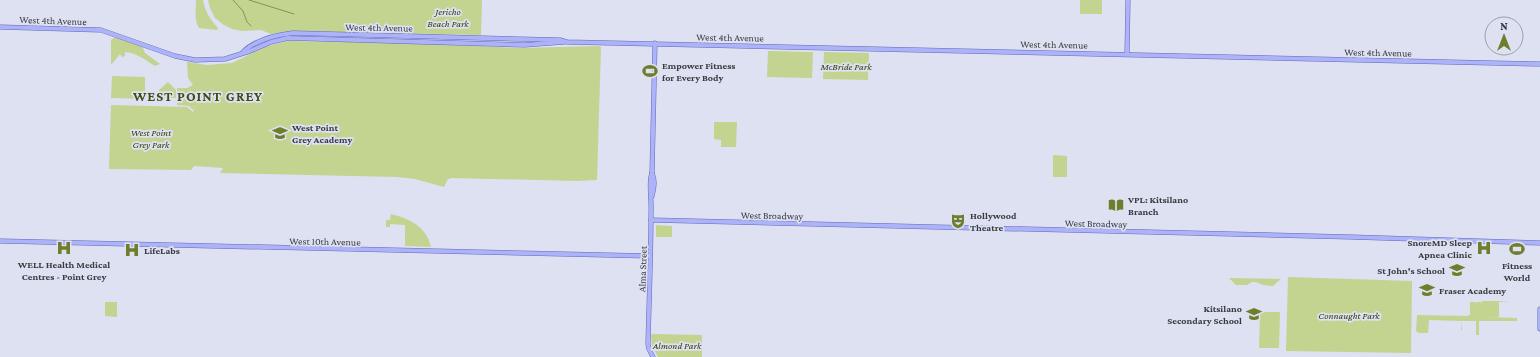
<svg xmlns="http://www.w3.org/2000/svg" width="1540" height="357" viewBox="0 0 1540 357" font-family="'Crimson Pro',serif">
	<rect width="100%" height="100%" fill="#dde1f1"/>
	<g fill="#c3d390">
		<path d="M196,0H203C205,12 210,19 218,28L217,30L199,28C194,19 196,11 196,0Z"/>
		<polygon points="208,0 482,0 481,35 294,31 271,34 261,30 242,31 232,29 224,25 215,18 210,8"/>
		<rect x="1080" y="0" width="22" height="14"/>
		<path d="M115,37L142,46L145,53L160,64L155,66C147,61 135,52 125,52V56L122,57L120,54L111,65V40Z"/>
		<polygon points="288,41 405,43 521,48 599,46 601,47 597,180 577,181 452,178 448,179 444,187 415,179 397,177 220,173 223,168 194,166 191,170 109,169 111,105 187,107 193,112 195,105 193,110 189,106 177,105 177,88 187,88 193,85 188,78 187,62 207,65 232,63 265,47"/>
		<polygon points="768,51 813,52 812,78 767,77"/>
		<polygon points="824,52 869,53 868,80 823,79"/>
		<polygon points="112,76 145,77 145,99 111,98"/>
		<polygon points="168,82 176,90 176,98 159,98 159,90"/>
		<polygon points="714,122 737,122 736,147 721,147 721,140 714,139"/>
		<polygon points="1053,155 1067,156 1067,177 1053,177"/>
		<path d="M391,214C410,219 426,226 431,247L405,246V225L390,224V227H386V220H390Z"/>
		<polygon points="656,225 672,226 672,237 656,237"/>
		<polygon points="1288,277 1412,281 1411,353 1286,351"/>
		<polygon points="1229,278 1281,279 1273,286 1263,285 1256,282 1252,282 1247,285 1236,285"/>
		<polygon points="1482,301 1509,301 1499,302 1499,317 1487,317 1517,318 1517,321 1479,321 1479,335 1476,335 1476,321 1461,321 1462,330 1461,330 1461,321 1429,320 1428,333 1419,333 1416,331 1417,315 1468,316 1468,315 1470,315 1470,302 1475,302 1476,304 1476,302 1481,302 1481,304"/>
		<polygon points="105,302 117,302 117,317 105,316"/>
		<polygon points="1260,312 1280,312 1279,348 1259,348"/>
		<polygon points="653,334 702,335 702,357 658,357 652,346 651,335"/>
	</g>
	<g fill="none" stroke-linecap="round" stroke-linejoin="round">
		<g stroke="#869451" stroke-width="1">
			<polyline points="233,0 243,11 247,22 251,26"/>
			<polyline points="249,0 294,14"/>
		</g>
		<g stroke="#6168b6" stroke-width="5">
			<g id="major">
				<polyline points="0,27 101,30 175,56 195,60 225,59 250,51 271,42 288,38 524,45 564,42"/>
				<path d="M243,52C255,40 276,35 293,33L560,40L567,42L1540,64"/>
				<polyline points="1127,54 1128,0"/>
				<path d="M652,196C654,189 655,179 652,173"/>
				<polyline points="651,220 1351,237 1540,243"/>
				<polyline points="0,241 650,256"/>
				<polyline points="1540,309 1540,329"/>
				<path d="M653,357L649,349L648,344C649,300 651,256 651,212C652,201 648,181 652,173L655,43"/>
			</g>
		</g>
		<use href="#major" stroke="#adb3f9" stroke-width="4"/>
	</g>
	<defs>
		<g id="stadium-bare" transform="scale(1.2)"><path d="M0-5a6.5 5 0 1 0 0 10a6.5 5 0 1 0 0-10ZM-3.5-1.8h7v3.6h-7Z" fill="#6f7e2c" stroke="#dde1f1" stroke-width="2.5" paint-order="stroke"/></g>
		<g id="school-bare" transform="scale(1.2)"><path d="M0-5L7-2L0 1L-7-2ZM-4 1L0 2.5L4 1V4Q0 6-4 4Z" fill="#6f7e2c" stroke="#dde1f1" stroke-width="2.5" paint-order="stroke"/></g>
		<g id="library-bare" transform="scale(1.2)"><path d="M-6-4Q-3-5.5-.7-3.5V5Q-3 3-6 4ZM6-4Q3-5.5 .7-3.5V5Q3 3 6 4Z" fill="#6f7e2c" stroke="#dde1f1" stroke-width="2.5" paint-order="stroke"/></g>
		<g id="theatre-bare" transform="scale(1.2)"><path d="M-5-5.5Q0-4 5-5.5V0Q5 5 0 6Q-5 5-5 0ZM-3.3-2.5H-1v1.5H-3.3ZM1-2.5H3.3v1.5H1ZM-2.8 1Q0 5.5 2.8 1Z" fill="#6f7e2c" stroke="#dde1f1" stroke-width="2.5" paint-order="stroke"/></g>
		<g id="hospital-bare" transform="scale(1.2)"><path d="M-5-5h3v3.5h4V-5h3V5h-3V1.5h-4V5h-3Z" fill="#6f7e2c" stroke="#dde1f1" stroke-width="2.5" paint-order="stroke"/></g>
	</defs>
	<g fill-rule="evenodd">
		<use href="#stadium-bare" x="650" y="71"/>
		<use href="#school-bare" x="280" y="133"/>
		<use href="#library-bare" x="1116" y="205"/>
		<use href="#theatre-bare" x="958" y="221"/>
		<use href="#hospital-bare" x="64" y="248"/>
		<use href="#hospital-bare" x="1484" y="248"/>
		<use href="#stadium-bare" x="1517" y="249"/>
		<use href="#hospital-bare" x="132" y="250"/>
		<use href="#school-bare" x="1457" y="270"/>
		<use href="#school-bare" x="1427" y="290"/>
		<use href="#school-bare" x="1254" y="314"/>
	</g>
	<g text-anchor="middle" stroke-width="3.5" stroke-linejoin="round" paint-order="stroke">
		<g font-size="10" font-style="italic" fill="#343d08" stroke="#dde1f1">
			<text x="448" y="15">Jericho<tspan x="448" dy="12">Beach Park</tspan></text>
			<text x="846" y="70">McBride Park</text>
			<text x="151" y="136">West Point<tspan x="151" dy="12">Grey Park</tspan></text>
			<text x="1349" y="319">Connaught Park</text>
			<text x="677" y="349">Almond Park</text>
		</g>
		<g font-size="10" fill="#383a40" stroke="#dde1f1">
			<text transform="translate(53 20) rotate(2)" y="4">West 4th Avenue</text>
			<text transform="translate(379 27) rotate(1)" y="4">West 4th Avenue</text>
			<text transform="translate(730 37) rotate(1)" y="4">West 4th Avenue</text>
			<text transform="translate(1054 44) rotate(1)" y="4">West 4th Avenue</text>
			<text transform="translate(1378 52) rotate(1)" y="4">West 4th Avenue</text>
			<text transform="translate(772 215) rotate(1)" y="4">West Broadway</text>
			<text transform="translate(1096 223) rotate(1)" y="4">West Broadway</text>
			<text transform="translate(325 241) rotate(1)" y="4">West 10th Avenue</text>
			<text transform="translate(642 269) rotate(-88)" y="4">Alma Street</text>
		</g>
		<g font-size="10" font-weight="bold" fill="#383a40" stroke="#dde1f1" text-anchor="start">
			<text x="662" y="69">Empower Fitness<tspan x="662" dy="12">for Every Body</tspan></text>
			<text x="292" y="131">West Point<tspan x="292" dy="12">Grey Academy</tspan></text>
			<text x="1128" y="203">VPL: Kitsilano<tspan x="1128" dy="12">Branch</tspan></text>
			<text x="970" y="219">Hollywood<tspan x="970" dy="12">Theatre</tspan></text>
			<text x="1472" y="246" text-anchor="end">SnoreMD Sleep<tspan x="1472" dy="12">Apnea Clinic</tspan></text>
			<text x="144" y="254">LifeLabs</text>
			<text x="64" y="268" text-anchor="middle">WELL Health Medical<tspan x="64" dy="12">Centres - Point Grey</tspan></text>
			<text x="1517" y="269" text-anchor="middle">Fitness<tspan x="1517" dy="12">World</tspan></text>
			<text x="1445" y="274" text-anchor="end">St John's School</text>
			<text x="1439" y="294">Fraser Academy</text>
			<text x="1242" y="312" text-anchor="end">Kitsilano<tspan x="1242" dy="12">Secondary School</tspan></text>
		</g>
		<g font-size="14" font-weight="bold" letter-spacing="1" fill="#414c12" stroke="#dde1f1">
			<text x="198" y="101">WEST POINT GREY</text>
		</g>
	</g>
	<g transform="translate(1504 36)"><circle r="19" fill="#dde1f1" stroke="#9b9eaa"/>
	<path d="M0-3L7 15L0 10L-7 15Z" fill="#6f7e2c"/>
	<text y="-6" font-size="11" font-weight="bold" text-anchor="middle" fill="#383a40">N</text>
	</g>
</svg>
